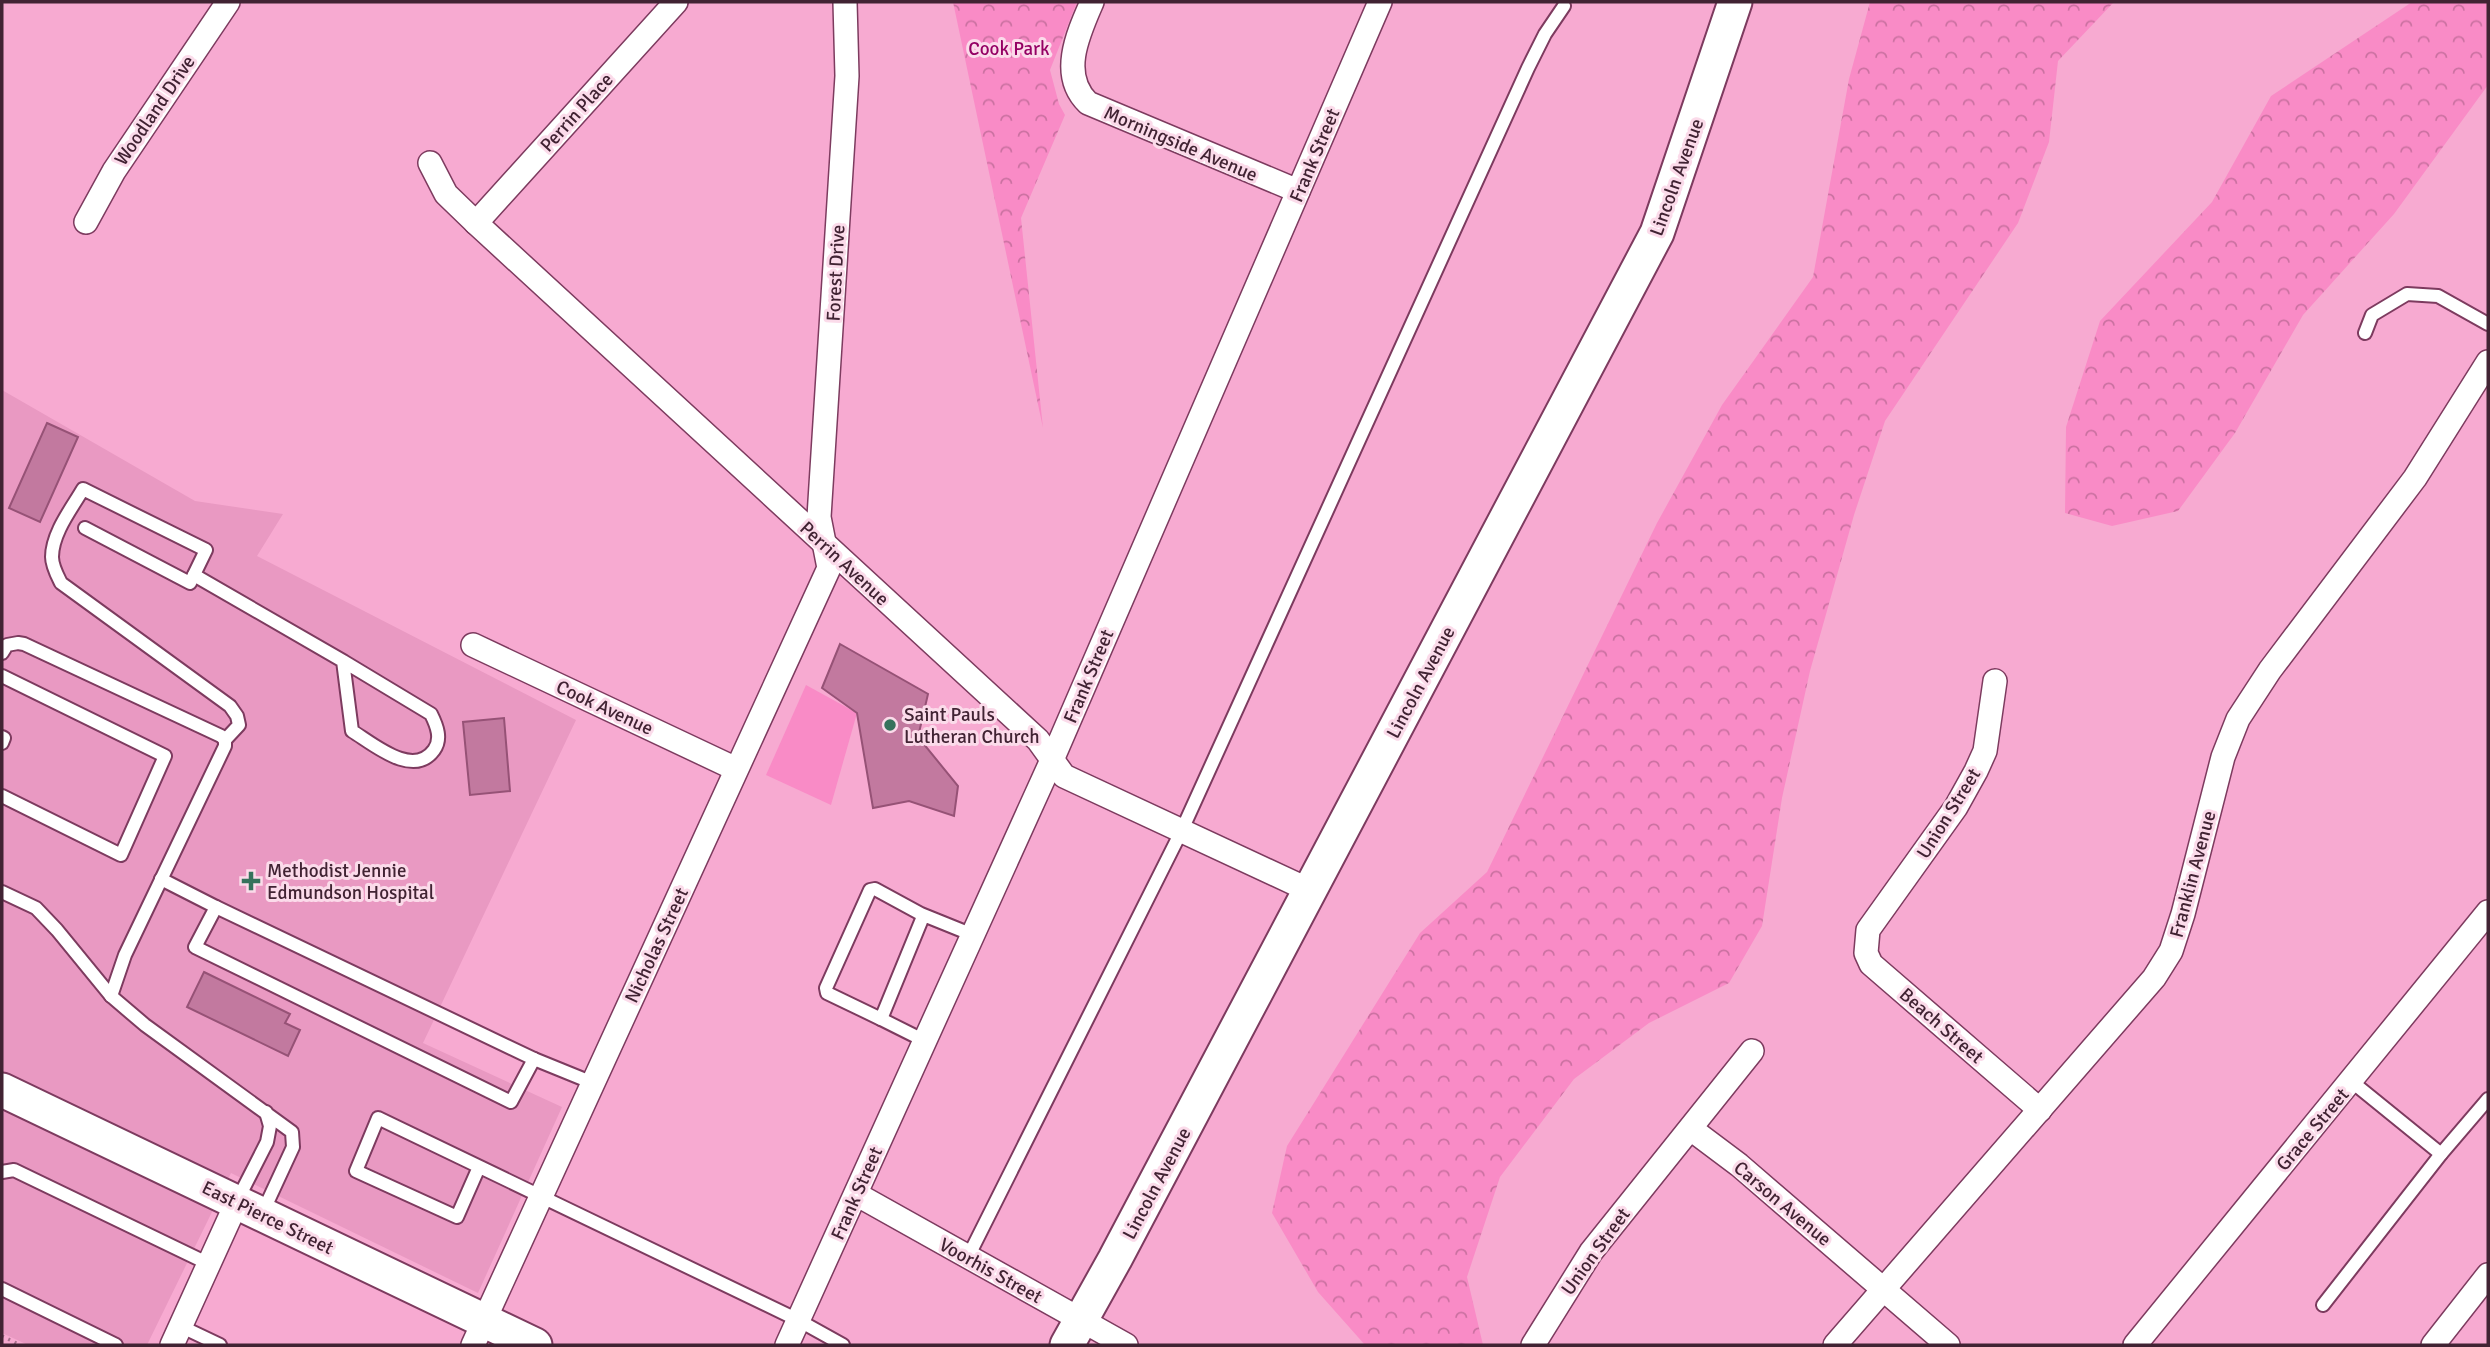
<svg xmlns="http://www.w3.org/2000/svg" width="2490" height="1347" viewBox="0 0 2490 1347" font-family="Signika,sans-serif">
	<defs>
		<pattern id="forest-crowns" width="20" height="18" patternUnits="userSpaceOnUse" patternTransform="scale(1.75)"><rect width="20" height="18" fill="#f98bc6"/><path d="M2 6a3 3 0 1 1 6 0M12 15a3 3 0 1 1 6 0" fill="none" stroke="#cb71a1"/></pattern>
	</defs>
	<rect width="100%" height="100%" fill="#f7aad1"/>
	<polygon fill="#e999c2" points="2,390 195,501 283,514 257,556 576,720 423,1043 562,1107 478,1293 231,1173 147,1345 28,1345 2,1333"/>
	<g fill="url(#forest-crowns)">
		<polygon points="953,2 1077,2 1050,70 1059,104 1065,115 1021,218 1043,428"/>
		<polygon points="1870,2 2113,3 2058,61 2049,142 2018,223 1885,421 1854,515 1810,671 1782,798 1762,926 1729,983 1649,1023 1574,1079 1500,1177 1467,1277 1483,1345 1365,1345 1318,1292 1272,1213 1287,1146 1420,933 1487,872 1657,523 1722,405 1813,277 1849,79"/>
		<polygon points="2412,2 2488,2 2488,85 2394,214 2303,315 2235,433 2178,511 2112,526 2065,513 2066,427 2100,321 2212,202 2271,96"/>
	</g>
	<polygon fill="#f98bc6" points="806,685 857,713 831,805 766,775"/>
	<g fill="#c2799f" stroke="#965276" stroke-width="2">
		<polygon points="47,423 78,437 40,522 9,508"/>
		<polygon points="840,644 928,694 918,737 958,786 954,816 909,801 873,808 857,713 822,688"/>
		<polygon points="504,718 510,791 470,795 463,722"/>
		<polygon points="204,972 290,1014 285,1023 300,1030 288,1056 187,1007"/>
	</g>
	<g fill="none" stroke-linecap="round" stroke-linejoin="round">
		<g stroke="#7d3b5f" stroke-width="16">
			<g id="lane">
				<polyline points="2365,333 2372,315 2407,294 2438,296 2488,324"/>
				<path d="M85,528L190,583L206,550L83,489C72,508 52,533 52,557C52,566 57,575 61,583L230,706L237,716L239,725L225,740"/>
				<path d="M194,575L343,661L352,731C372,743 413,779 434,750C442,739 437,726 431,714L343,661"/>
				<polyline points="2,653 7,645 18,643 24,644 221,736 225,740 225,746 125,955 111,996"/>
				<polyline points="2,676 165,756 121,855 2,796"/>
				<polyline points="2,737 4,738 2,743"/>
				<polyline points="161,879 216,907 195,947 511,1102 534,1059 593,1083"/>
				<polyline points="2,892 36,908 57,930 111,996 145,1025 292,1132 293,1147 262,1214"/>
				<polyline points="216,907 534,1059"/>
				<polyline points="921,914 922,919 881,1019 827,993 826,988 870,890 875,889 921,914 973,935"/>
				<polyline points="881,1019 925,1041"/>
				<polyline points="2351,1081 2441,1154"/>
				<polyline points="479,1167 457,1217 356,1171 378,1118 798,1320 843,1345"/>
				<polyline points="2,1172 14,1170 209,1264"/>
				<polyline points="237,1201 267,1142 270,1126 266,1112"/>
				<polyline points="968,1257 1181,832 1528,68 1545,34 1564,6"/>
				<polyline points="2,1289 116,1345"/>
				<polyline points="2323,1305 2441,1154 2488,1099"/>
				<polyline points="180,1326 220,1345"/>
			</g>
		</g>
		<g stroke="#7d3b5f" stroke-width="26">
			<g id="street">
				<path d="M1092,2C1078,34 1059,75 1088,103L1298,191"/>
				<polyline points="430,163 446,194 476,223 1038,740 1064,776 1311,891"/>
				<polyline points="86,222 114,171 228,2"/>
				<polyline points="476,223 676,2"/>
				<polyline points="473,645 736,769"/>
				<polyline points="1995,681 1985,751 1976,771 1956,807 1868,930 1866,953 1871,964 2040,1110"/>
				<polyline points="1691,1129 1739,1165 1948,1345"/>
				<polyline points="856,1194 1126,1345"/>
				<polyline points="172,1345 237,1202"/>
				<polyline points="473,1345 829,568 819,517 847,76 845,2"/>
				<polyline points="787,1345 1052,760 1380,2"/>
				<polyline points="1533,1345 1591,1252 1752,1051"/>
				<polyline points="1835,1345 2154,978 2171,951 2183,914 2223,757 2238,719 2270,670 2415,478 2488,362"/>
				<polyline points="2135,1345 2488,912"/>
				<polyline points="2433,1345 2488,1275"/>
			</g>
		</g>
		<g stroke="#7d3b5f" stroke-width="37">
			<g id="secondary">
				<polyline points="2,1090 535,1345"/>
				<polyline points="1067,1345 1115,1259 1657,233 1735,2"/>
			</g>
		</g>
		<polyline stroke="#a86f8d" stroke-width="3.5" stroke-dasharray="2 5" stroke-linecap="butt" points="2,1336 20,1345"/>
		<use href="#lane" stroke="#fff" stroke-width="12"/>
		<use href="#street" stroke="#fff" stroke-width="23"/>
		<use href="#secondary" stroke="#fff" stroke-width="33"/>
	</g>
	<g fill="#36725c" stroke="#fbdbea" stroke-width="2.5">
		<circle cx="890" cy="725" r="7"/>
		<path d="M247.5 870.5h7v7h7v7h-7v7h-7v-7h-7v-7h7z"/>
	</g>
	<g text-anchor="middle" stroke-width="6" stroke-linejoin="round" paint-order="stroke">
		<g font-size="19" fill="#940064" stroke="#fbdbea">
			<text x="1009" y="55">Cook Park</text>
		</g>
		<g font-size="19" fill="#412333" stroke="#fbdbea">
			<text transform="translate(154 110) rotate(-56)" y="7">Woodland Drive</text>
			<text transform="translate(576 112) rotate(-48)" y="7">Perrin Place</text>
			<text transform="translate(1181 143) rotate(23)" y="7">Morningside Avenue</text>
			<text transform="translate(1314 155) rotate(-67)" y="7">Frank Street</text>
			<text transform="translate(1676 177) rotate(-70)" y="7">Lincoln Avenue</text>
			<text transform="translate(835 273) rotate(-87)" y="7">Forest Drive</text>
			<text transform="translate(845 563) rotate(43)" y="7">Perrin Avenue</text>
			<text transform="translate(1088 676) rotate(-67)" y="7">Frank Street</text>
			<text transform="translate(1420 682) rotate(-62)" y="7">Lincoln Avenue</text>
			<text transform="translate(605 707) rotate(25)" y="7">Cook Avenue</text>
			<text transform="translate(1948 813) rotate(-58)" y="7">Union Street</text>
			<text transform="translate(2192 874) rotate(-75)" y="7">Franklin Avenue</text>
			<text transform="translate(656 945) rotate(-65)" y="7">Nicholas Street</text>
			<text transform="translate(1942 1025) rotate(41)" y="7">Beach Street</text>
			<text transform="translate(2312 1129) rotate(-50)" y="7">Grace Street</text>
			<text transform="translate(1156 1183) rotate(-62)" y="7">Lincoln Avenue</text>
			<text transform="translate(856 1193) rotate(-66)" y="7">Frank Street</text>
			<text transform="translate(1783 1203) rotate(40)" y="7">Carson Avenue</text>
			<text transform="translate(268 1217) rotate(26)" y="7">East Pierce Street</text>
			<text transform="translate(1595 1251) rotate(-54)" y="7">Union Street</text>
			<text transform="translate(991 1270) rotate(29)" y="7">Voorhis Street</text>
		</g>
		<g font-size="19" fill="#412333" stroke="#fbdbea" text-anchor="start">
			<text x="904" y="721">Saint Pauls<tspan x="904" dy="22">Lutheran Church</tspan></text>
			<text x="267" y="877">Methodist Jennie<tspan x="267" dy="22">Edmundson Hospital</tspan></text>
		</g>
	</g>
	<rect width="2490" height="1347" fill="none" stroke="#412333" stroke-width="7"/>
</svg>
